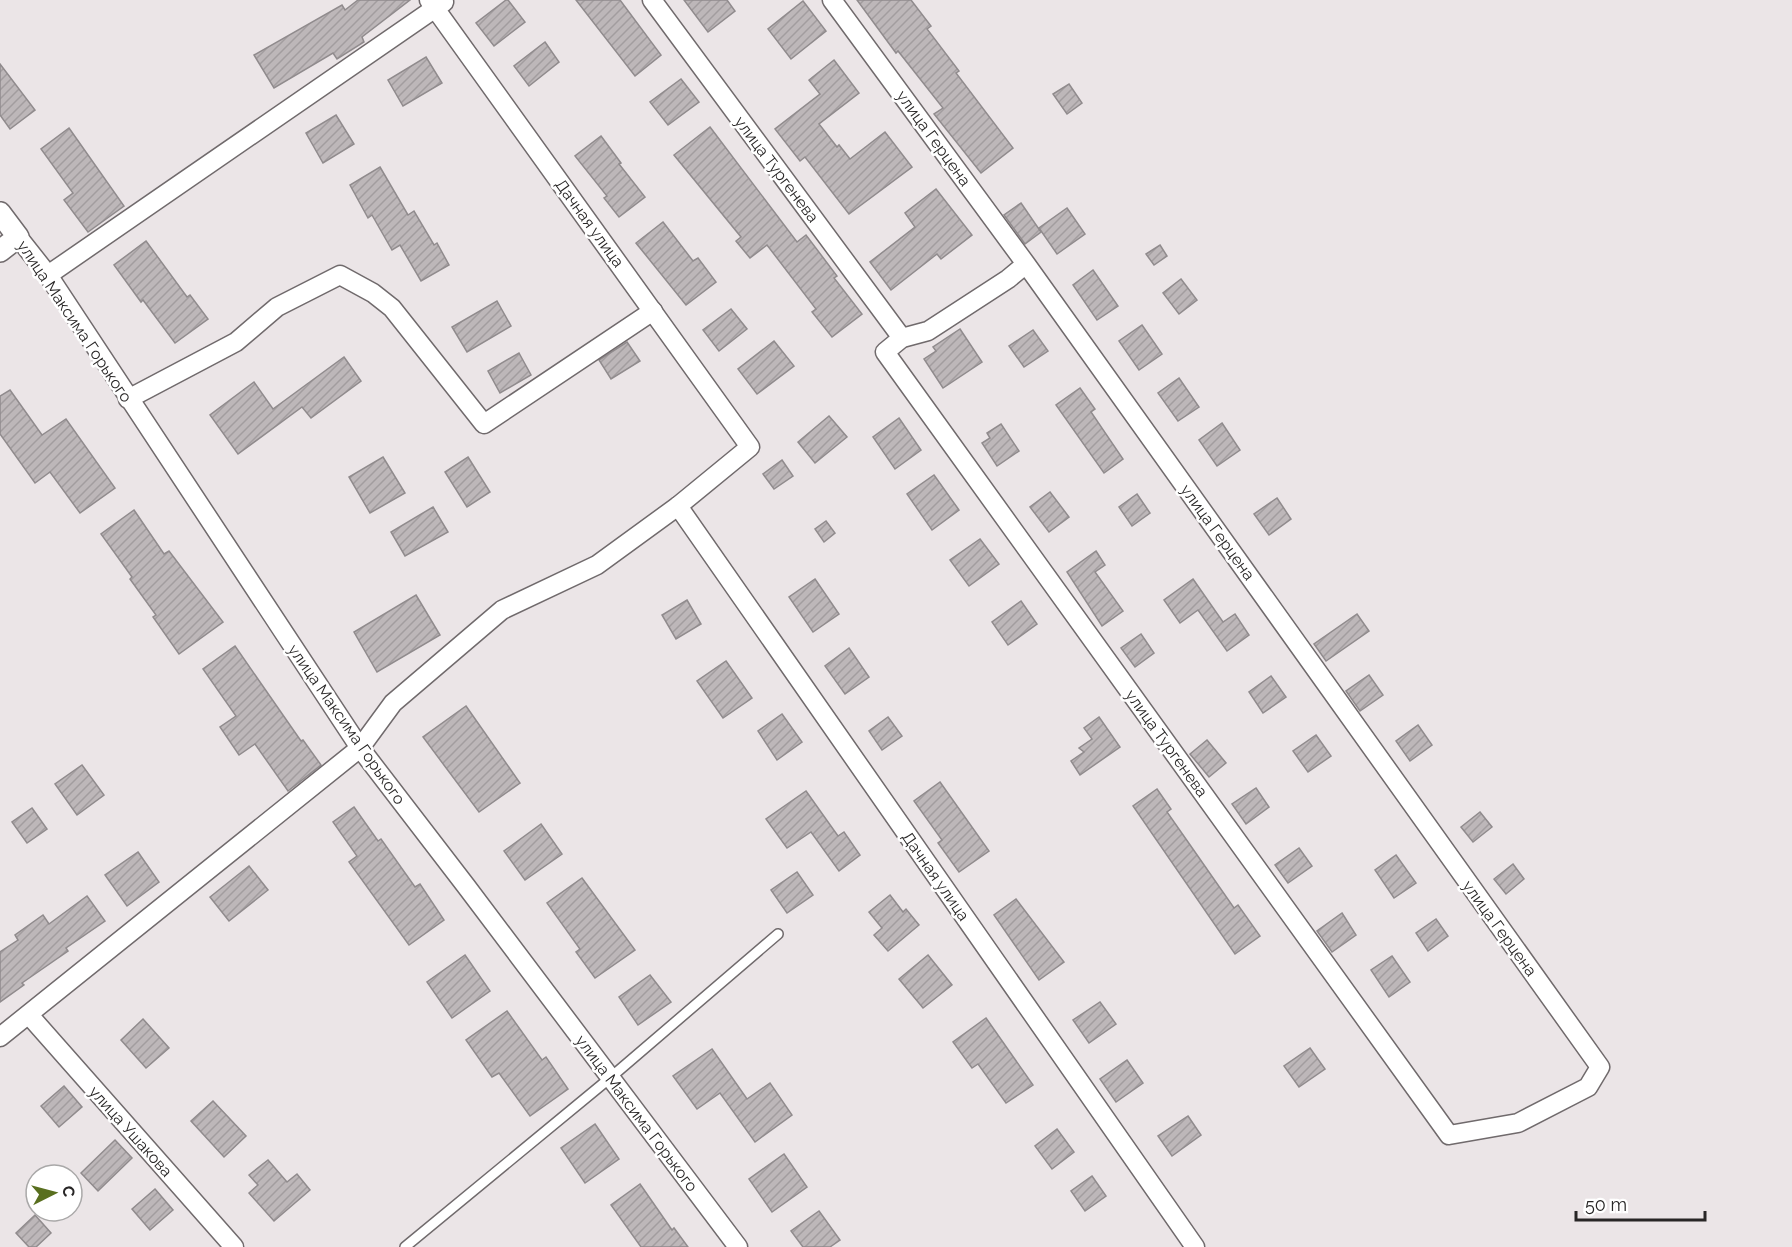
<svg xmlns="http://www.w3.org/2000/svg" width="1792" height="1247" viewBox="0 0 1792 1247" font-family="Raleway,sans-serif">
	<defs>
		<pattern id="building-hatch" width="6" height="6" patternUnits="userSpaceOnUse" patternTransform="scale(1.5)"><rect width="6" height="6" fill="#bdb7b9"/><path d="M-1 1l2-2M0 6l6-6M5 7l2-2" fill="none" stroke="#a29d9f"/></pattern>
	</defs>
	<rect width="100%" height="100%" fill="#ebe5e7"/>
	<g fill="url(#building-hatch)" stroke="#908b8d" stroke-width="1.5">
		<polygon points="358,0 410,0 362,37 364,42 337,59 333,53 274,88 254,55 342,5 345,10"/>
		<polygon points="506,0 508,0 525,22 494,46 476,23"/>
		<polygon points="576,0 620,0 661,55 635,76"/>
		<polygon points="684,0 727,0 735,11 708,32"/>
		<polygon points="857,0 911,0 931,26 927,29 959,71 956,73 1013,148 981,173 934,114 943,108 898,51 896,53"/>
		<polygon points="803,1 826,31 791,59 768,29"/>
		<polygon points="545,42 559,62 529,86 514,66"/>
		<polygon points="426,57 442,83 403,106 388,80"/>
		<polygon points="834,60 859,93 819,124 837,147 839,145 850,159 885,132 912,167 849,214 805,157 800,161 775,129 820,94 809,80"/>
		<polygon points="0,64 35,110 10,129 0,115"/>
		<polygon points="681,79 699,102 668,125 650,102"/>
		<polygon points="1069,84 1082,103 1067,114 1053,94"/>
		<polygon points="336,115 354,144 323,163 306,133"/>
		<polygon points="710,127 797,242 806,235 837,276 834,278 862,314 832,337 812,312 816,309 767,245 750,258 736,241 741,237 674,155"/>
		<polygon points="69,128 124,206 88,232 64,200 73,193 41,149"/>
		<polygon points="601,136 621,163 619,164 645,197 619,217 604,198 607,196 575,156"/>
		<polygon points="380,167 408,215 414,211 434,245 437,243 449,265 421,281 400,245 392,250 372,215 368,218 350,185"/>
		<polygon points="936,189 972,235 941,259 937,254 891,290 870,262 915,227 905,213"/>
		<polygon points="1021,203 1041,232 1025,244 1004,215"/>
		<polygon points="1067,208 1085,234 1057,254 1039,228"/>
		<polygon points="663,222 693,261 698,258 716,282 686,305 636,243"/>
		<polygon points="146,241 187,297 190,295 208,319 175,343 143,300 141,302 114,265"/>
		<polygon points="1160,245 1167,256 1154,265 1146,254"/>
		<polygon points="1093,270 1118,306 1097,320 1073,285"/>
		<polygon points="1181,279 1197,300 1179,314 1163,293"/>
		<polygon points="497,301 511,326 467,352 452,327"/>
		<polygon points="731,309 747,329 719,351 703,330"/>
		<polygon points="1142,325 1162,354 1139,370 1119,341"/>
		<polygon points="960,329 982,362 943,388 924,359 936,351 933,347"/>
		<polygon points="1033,330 1048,351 1024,367 1009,346"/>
		<polygon points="774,341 794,366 757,394 738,369"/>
		<polygon points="627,342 640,361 611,379 599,360"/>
		<polygon points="519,353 531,375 500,393 488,371"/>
		<polygon points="344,357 361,381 311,418 302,407 238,454 210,415 254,382 273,409"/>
		<polygon points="1179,378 1199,407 1178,421 1158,393"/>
		<polygon points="1080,388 1095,409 1091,412 1123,459 1104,473 1056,405"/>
		<polygon points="10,390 42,435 66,419 115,488 80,513 50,472 35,483 0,434 0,396"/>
		<polygon points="829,416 847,437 815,463 798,442"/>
		<polygon points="899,418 921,450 895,469 873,437"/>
		<polygon points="1222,423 1240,450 1217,466 1199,440"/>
		<polygon points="1001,424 1019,451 997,466 982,443 990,438 987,433"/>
		<polygon points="383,457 405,493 370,513 349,477"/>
		<polygon points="468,457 490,492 467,507 445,472"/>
		<polygon points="782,460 793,476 774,489 763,474"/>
		<polygon points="934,475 959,510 932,530 907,494"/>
		<polygon points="1050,492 1069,517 1049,532 1030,507"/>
		<polygon points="1137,494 1150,513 1132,526 1119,507"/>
		<polygon points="1277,498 1291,519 1269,535 1254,514"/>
		<polygon points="433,507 448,532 405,556 391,532"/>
		<polygon points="134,510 164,554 169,551 223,622 179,654 153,617 156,615 130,579 132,577 101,534"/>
		<polygon points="826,521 835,533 824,542 815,529"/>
		<polygon points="980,539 999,564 969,586 950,560"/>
		<polygon points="1096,551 1105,565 1095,572 1123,611 1102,626 1067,572"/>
		<polygon points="815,579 839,614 813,632 789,597"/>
		<polygon points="1193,579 1223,622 1235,614 1249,635 1227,651 1198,610 1180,623 1164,600"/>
		<polygon points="416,595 440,635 377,672 354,632"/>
		<polygon points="687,600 701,624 676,639 662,615"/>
		<polygon points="1021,601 1037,624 1008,645 992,622"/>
		<polygon points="1357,614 1369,631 1326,661 1314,644"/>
		<polygon points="1141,634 1154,653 1135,667 1121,648"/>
		<polygon points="235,646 301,741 303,740 321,765 288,791 255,744 239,755 220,727 236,716 203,669"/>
		<polygon points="849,648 869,677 845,694 825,666"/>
		<polygon points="726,661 752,698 723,718 697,681"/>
		<polygon points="1369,675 1383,695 1360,711 1346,691"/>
		<polygon points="1271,676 1286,697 1263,713 1249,692"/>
		<polygon points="466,706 520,783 479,812 423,737"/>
		<polygon points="782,714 802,742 777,760 758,731"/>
		<polygon points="888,717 902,736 882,750 869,731"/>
		<polygon points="1099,717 1120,747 1080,775 1071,761 1084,752 1079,748 1092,739 1084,728"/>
		<polygon points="1418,725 1432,745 1410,761 1396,741"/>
		<polygon points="1316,735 1331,756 1308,772 1293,751"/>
		<polygon points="1207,740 1226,763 1209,777 1190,754"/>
		<polygon points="82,765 104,795 77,815 55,784"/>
		<polygon points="940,782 989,851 959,872 938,843 942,840 914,801"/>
		<polygon points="1256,788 1269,807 1246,824 1232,804"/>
		<polygon points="1157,789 1171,809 1167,812 1195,852 1234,908 1238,905 1260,936 1235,954 1133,806"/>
		<polygon points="806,791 838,836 844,832 860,855 839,871 811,832 787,848 766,819"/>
		<polygon points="354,807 378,841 381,839 415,887 420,884 444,920 409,945 349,862 357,856 333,822"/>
		<polygon points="32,808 47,829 27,843 12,822"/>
		<polygon points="1480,812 1492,827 1473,842 1461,827"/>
		<polygon points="541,824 562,854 525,880 504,851"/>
		<polygon points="1299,848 1312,866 1288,883 1275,865"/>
		<polygon points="138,852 159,882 127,906 105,875"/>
		<polygon points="1396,855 1416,883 1394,898 1375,870"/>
		<polygon points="1513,864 1524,879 1506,894 1494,879"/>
		<polygon points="249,866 268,890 229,921 210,897"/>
		<polygon points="797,872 813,895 787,913 771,890"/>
		<polygon points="582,878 635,950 595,978 576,952 580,949 547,903"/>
		<polygon points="890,895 903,912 906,909 919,925 888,951 874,935 882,928 869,912"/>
		<polygon points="87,896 105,921 66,948 68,951 22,983 24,985 0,1002 0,952 18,940 15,935 43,915 49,924"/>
		<polygon points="1016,899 1064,962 1039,980 994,915"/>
		<polygon points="1342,913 1356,935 1332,952 1317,931"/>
		<polygon points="1436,919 1448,936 1428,951 1416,933"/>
		<polygon points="465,955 490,991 452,1018 427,982"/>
		<polygon points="928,955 952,985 923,1008 899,979"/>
		<polygon points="1392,956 1410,982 1389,997 1371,970"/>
		<polygon points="650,975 671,1002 638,1025 619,997"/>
		<polygon points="1100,1002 1116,1024 1089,1043 1073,1020"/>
		<polygon points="507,1011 542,1060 546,1057 568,1089 530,1116 499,1073 492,1077 466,1040"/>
		<polygon points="986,1018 1033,1085 1006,1103 978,1064 972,1068 953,1042"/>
		<polygon points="143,1019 169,1048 146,1068 121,1040"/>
		<polygon points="1310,1048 1325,1069 1299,1087 1284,1066"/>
		<polygon points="712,1049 747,1099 770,1083 792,1115 755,1142 720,1093 697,1109 673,1076"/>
		<polygon points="1127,1060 1143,1083 1116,1102 1100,1079"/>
		<polygon points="64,1086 82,1107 59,1127 41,1106"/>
		<polygon points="213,1101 246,1136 224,1157 191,1121"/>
		<polygon points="1188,1116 1201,1135 1172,1156 1158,1136"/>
		<polygon points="595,1124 619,1159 585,1183 561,1148"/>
		<polygon points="1057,1129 1074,1152 1052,1169 1035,1146"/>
		<polygon points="115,1140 132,1158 98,1191 81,1173"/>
		<polygon points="784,1154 807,1187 772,1212 749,1179"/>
		<polygon points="268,1160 287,1182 297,1174 310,1190 274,1221 249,1193 258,1185 249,1175"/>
		<polygon points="1092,1176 1106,1196 1085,1211 1071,1191"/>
		<polygon points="640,1184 672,1230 674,1228 688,1247 641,1247 611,1205"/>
		<polygon points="155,1189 173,1210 150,1230 132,1209"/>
		<polygon points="819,1211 840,1240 830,1247 803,1247 791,1231"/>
		<polygon points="35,1215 51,1233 36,1247 29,1247 16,1233"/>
	</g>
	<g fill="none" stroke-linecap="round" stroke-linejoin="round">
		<g stroke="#706a6c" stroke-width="12">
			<polyline id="service" points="405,1247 610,1078 778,934"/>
		</g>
		<g stroke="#706a6c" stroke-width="21">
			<g id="minor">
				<polyline points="652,0 902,338"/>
				<polyline points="832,0 1026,264 1600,1067 1588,1087 1518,1123 1449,1135 885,352 902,338 928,331 1008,279 1026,264"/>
				<polyline points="18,237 48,275 360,748 466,886 738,1247"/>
				<polyline points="48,275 444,2"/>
				<polyline points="128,399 236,342 277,307 340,275 373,293 392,308 484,424 653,311"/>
				<polyline points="678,506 1195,1247"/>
				<polyline points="29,1015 234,1247"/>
				<polyline points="0,1037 360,748 393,703 502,610 597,565 678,506 750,447 429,0"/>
			</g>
		</g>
		<g stroke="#706a6c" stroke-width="24">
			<polyline id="tertiary" points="0,213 18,237 0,251"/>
		</g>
		<use href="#service" stroke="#fff" stroke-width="9"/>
		<use href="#minor" stroke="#fff" stroke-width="18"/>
		<use href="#tertiary" stroke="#fff" stroke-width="21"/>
	</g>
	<g text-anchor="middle" stroke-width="5" stroke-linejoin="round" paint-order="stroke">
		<g font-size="16" fill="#282626" stroke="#fff">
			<text transform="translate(934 138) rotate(54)" y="6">улица Герцена</text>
			<text transform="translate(777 169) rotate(53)" y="6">улица Тургенева</text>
			<text transform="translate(590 223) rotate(54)" y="6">Дачная улица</text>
			<text transform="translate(75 321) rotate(56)" y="6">улица Максима Горького</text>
			<text transform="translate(1218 532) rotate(54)" y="6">улица Герцена</text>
			<text transform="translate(347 724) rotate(55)" y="6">улица Максима Горького</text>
			<text transform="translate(1167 743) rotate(54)" y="6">улица Тургенева</text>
			<text transform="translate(936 876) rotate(55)" y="6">Дачная улица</text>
			<text transform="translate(1500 928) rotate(54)" y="6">улица Герцена</text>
			<text transform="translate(637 1113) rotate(53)" y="6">улица Максима Горького</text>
			<text transform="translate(131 1131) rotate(48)" y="6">улица Ушакова</text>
		</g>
	</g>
	<g transform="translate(54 1193) rotate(84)"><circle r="28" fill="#ffffff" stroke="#a9a8a8" stroke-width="1.5"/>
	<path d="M0-4.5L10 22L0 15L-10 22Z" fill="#596f1f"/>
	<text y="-9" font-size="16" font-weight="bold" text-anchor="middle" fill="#282626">С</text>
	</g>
	<path d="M1576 1211v9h129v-9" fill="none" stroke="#282626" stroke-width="3"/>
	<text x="1585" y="1211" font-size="18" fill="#282626" stroke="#ffffff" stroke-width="4.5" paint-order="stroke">50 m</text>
</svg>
